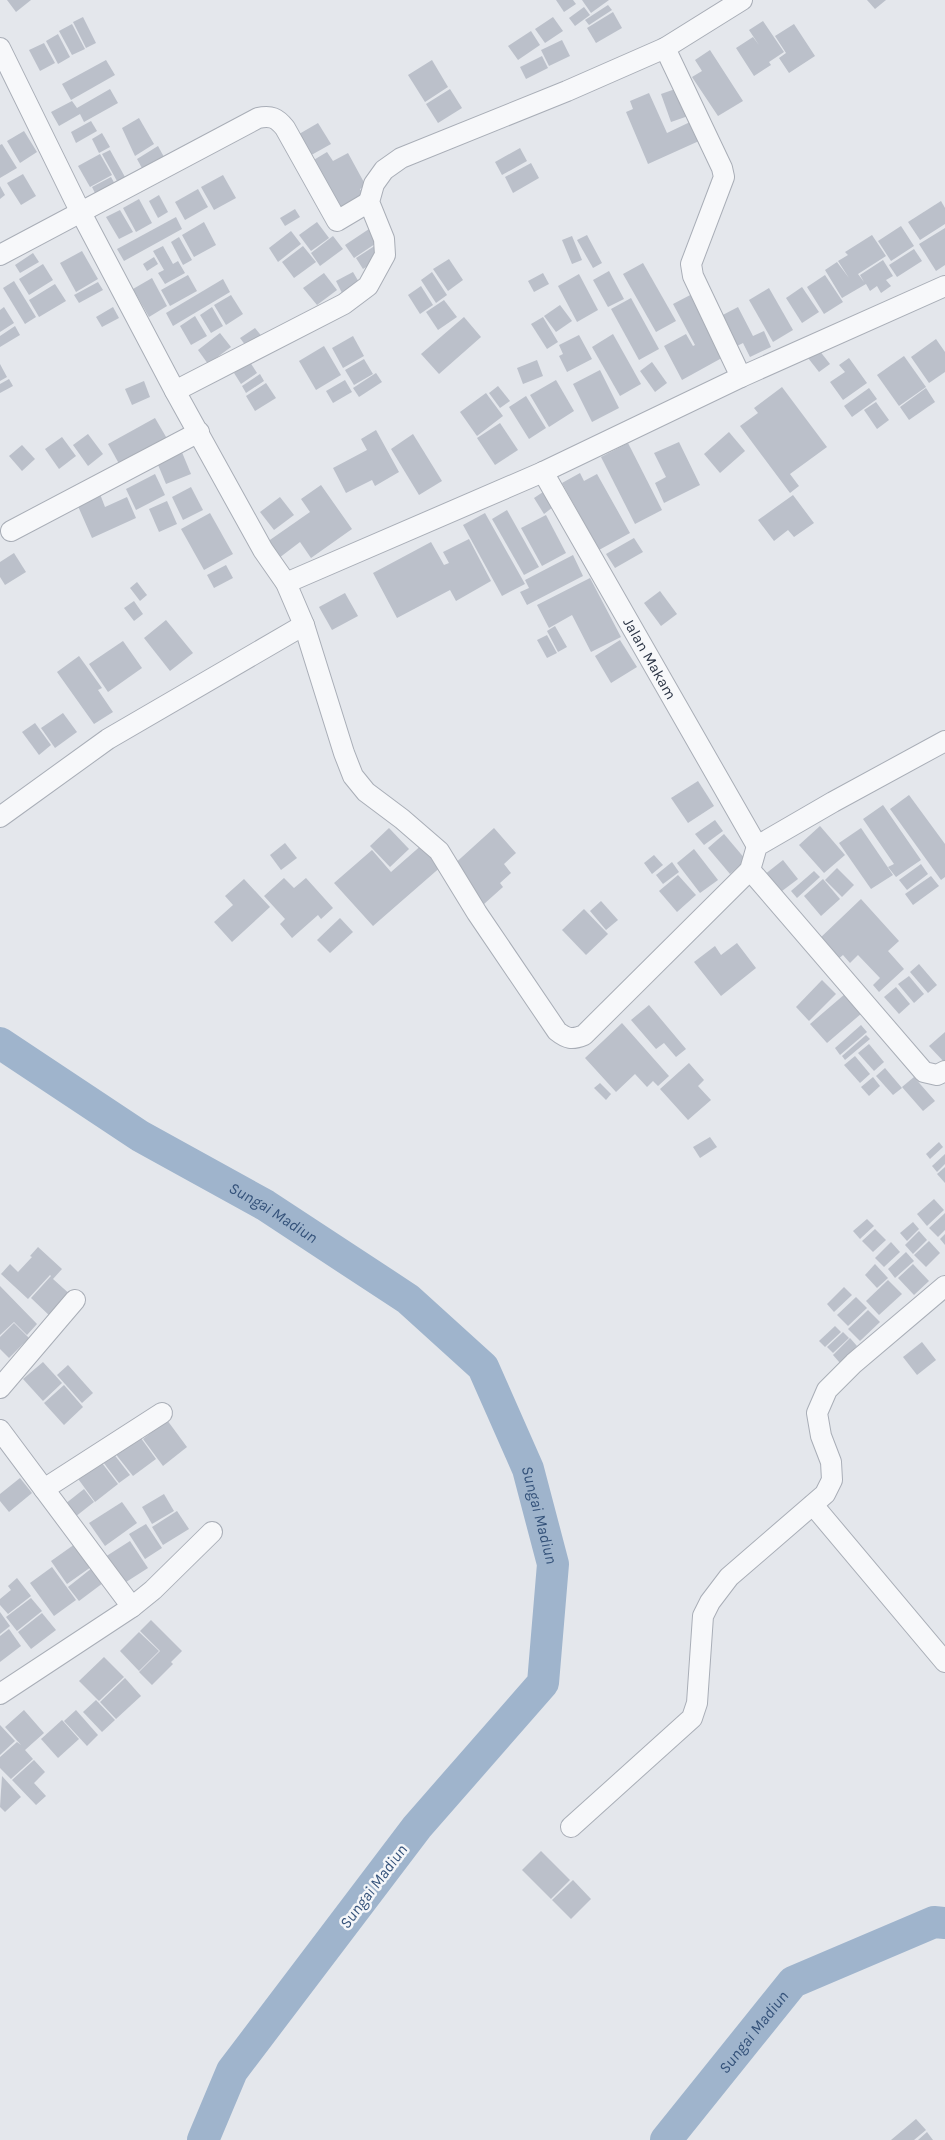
<svg xmlns="http://www.w3.org/2000/svg" width="945" height="2140" viewBox="0 0 945 2140" font-family="Karla,sans-serif">
	<rect width="100%" height="100%" fill="#e4e7ec"/>
	<g fill="none" stroke-linecap="round" stroke-linejoin="round">
		<g stroke="#9fb4cc" stroke-width="32">
			<path id="s1" d="M0,1043L140,1136L265,1205L408,1299L483,1367L528,1469L553,1564L543,1683L417,1827L232,2071L203,2140"/>
			<path id="s2" d="M666,2140L793,1982L934,1922L945,1923"/>
		</g>
	</g>
	<g fill="#bbc0ca">
		<polygon points="7,0 31,0 16,12"/>
		<polygon points="556,0 573,0 576,4 564,12"/>
		<polygon points="582,0 609,0 591,13"/>
		<polygon points="867,0 886,0 875,9"/>
		<polygon points="608,5 612,10 589,25 585,20"/>
		<polygon points="584,7 590,15 575,26 569,18"/>
		<polygon points="613,12 622,28 596,43 587,28"/>
		<polygon points="83,17 96,43 86,48 73,22"/>
		<polygon points="553,17 563,31 545,43 535,29"/>
		<polygon points="763,21 784,52 769,62 771,65 754,76 736,48 753,37 759,45 749,30"/>
		<polygon points="72,24 85,49 72,55 59,31"/>
		<polygon points="794,24 815,56 789,73 779,58 786,53 775,36"/>
		<polygon points="531,31 540,45 518,60 508,46"/>
		<polygon points="58,34 70,57 58,64 46,41"/>
		<polygon points="562,40 570,56 549,66 541,50"/>
		<polygon points="44,43 55,63 40,71 29,50"/>
		<polygon points="710,50 743,101 718,116 692,77 702,71 695,60"/>
		<polygon points="542,56 548,68 526,79 520,67"/>
		<polygon points="106,60 115,75 71,100 62,84"/>
		<polygon points="432,60 448,87 425,102 408,75"/>
		<polygon points="681,87 691,115 671,122 661,94"/>
		<polygon points="110,89 118,103 84,122 80,114 59,126 51,112 72,101 77,108"/>
		<polygon points="450,89 462,108 438,123 426,104"/>
		<polygon points="649,93 667,133 690,122 699,141 648,164 626,112 633,109 630,101"/>
		<polygon points="139,118 154,144 135,156 122,128"/>
		<polygon points="91,121 97,131 76,143 71,132"/>
		<polygon points="318,123 331,144 306,158 294,137"/>
		<polygon points="24,131 37,152 20,163 7,141"/>
		<polygon points="102,133 110,147 99,153 92,139"/>
		<polygon points="2,144 17,168 0,178 0,145"/>
		<polygon points="158,146 164,157 143,170 137,159"/>
		<polygon points="520,148 527,161 502,175 495,162"/>
		<polygon points="110,150 125,177 117,181 102,154"/>
		<polygon points="327,152 333,161 348,153 366,186 360,189 365,198 335,214 307,164"/>
		<polygon points="100,154 112,175 90,187 78,166"/>
		<polygon points="531,163 539,178 513,193 505,177"/>
		<polygon points="23,174 36,196 21,205 7,183"/>
		<polygon points="223,175 236,198 214,210 201,187"/>
		<polygon points="111,177 116,186 97,197 92,187"/>
		<polygon points="0,186 5,195 0,199"/>
		<polygon points="198,189 208,207 185,220 175,202"/>
		<polygon points="159,195 168,212 158,218 149,201"/>
		<polygon points="139,199 152,223 136,232 123,208"/>
		<polygon points="941,201 945,208 945,224 920,240 908,222"/>
		<polygon points="295,209 300,217 285,226 280,218"/>
		<polygon points="120,210 133,232 119,239 106,217"/>
		<polygon points="176,217 182,229 124,261 117,249"/>
		<polygon points="204,222 216,245 194,257 182,235"/>
		<polygon points="317,222 329,238 311,251 299,235"/>
		<polygon points="901,226 914,246 891,261 878,241"/>
		<polygon points="945,228 945,265 936,271 919,244"/>
		<polygon points="369,229 378,242 354,258 345,245"/>
		<polygon points="291,231 301,244 278,262 269,248"/>
		<polygon points="587,235 602,263 593,268 577,240"/>
		<polygon points="872,235 886,256 858,274 864,282 860,275 883,260 893,276 886,280 891,286 881,293 877,286 870,291 866,284 842,298 825,270 837,262 849,278 838,261 848,255 845,252"/>
		<polygon points="333,236 343,249 320,266 311,253"/>
		<polygon points="572,236 582,260 572,264 562,240"/>
		<polygon points="179,237 192,260 183,265 171,242"/>
		<polygon points="376,245 383,256 363,269 356,258"/>
		<polygon points="163,246 173,264 178,261 185,273 165,284 158,273 164,270 153,251"/>
		<polygon points="303,246 316,262 294,278 282,262"/>
		<polygon points="914,249 922,261 897,277 889,265"/>
		<polygon points="82,251 98,279 76,292 60,263"/>
		<polygon points="33,253 39,262 20,273 15,265"/>
		<polygon points="154,257 158,264 147,271 143,264"/>
		<polygon points="449,259 463,280 448,291 433,269"/>
		<polygon points="643,263 676,321 656,332 623,274"/>
		<polygon points="43,264 53,280 29,295 19,279"/>
		<polygon points="609,271 624,299 608,307 593,280"/>
		<polygon points="353,272 360,284 342,293 336,281"/>
		<polygon points="432,272 447,295 436,303 421,280"/>
		<polygon points="324,273 337,290 317,305 303,288"/>
		<polygon points="543,273 549,284 534,292 528,281"/>
		<polygon points="579,274 598,310 577,322 558,286"/>
		<polygon points="188,275 197,291 170,306 161,290"/>
		<polygon points="825,275 843,302 824,314 807,287"/>
		<polygon points="152,278 167,306 149,317 133,289"/>
		<polygon points="223,279 230,292 173,326 166,313"/>
		<polygon points="14,281 36,317 25,324 3,288"/>
		<polygon points="98,282 103,290 79,303 74,295"/>
		<polygon points="55,284 66,301 39,317 29,300"/>
		<polygon points="421,286 433,305 420,314 408,295"/>
		<polygon points="802,287 819,312 802,323 786,298"/>
		<polygon points="769,288 793,330 773,342 749,300"/>
		<polygon points="696,292 729,354 682,380 664,346 686,334 693,346 695,345 673,304"/>
		<polygon points="231,295 243,314 226,325 214,305"/>
		<polygon points="631,298 659,349 639,360 611,309"/>
		<polygon points="444,300 457,317 438,330 426,312"/>
		<polygon points="560,305 572,321 556,332 544,316"/>
		<polygon points="4,307 14,323 0,332 0,310"/>
		<polygon points="113,307 119,318 102,327 96,317"/>
		<polygon points="212,307 223,326 211,333 200,315"/>
		<polygon points="738,307 753,336 764,331 771,347 750,357 743,343 731,349 717,318"/>
		<polygon points="195,316 207,336 191,345 180,326"/>
		<polygon points="464,317 481,337 439,374 421,354"/>
		<polygon points="543,317 558,342 547,349 531,324"/>
		<polygon points="15,326 20,335 0,347 0,336"/>
		<polygon points="255,328 264,339 249,350 240,338"/>
		<polygon points="220,333 231,347 208,364 198,350"/>
		<polygon points="613,334 641,384 620,396 592,347"/>
		<polygon points="579,335 592,359 567,372 559,356 563,354 559,345"/>
		<polygon points="353,336 364,356 343,368 332,348"/>
		<polygon points="936,339 945,352 945,372 929,383 911,357"/>
		<polygon points="324,346 341,375 316,390 299,361"/>
		<polygon points="819,350 830,364 819,372 808,358"/>
		<polygon points="904,356 926,387 899,406 877,375"/>
		<polygon points="849,358 867,383 843,400 830,382 845,372 839,365"/>
		<polygon points="364,359 373,374 354,385 345,370"/>
		<polygon points="537,360 543,376 523,384 517,368"/>
		<polygon points="250,362 257,373 241,384 234,373"/>
		<polygon points="652,362 667,383 655,392 640,371"/>
		<polygon points="0,364 7,377 0,381"/>
		<polygon points="600,370 619,408 592,422 573,384"/>
		<polygon points="376,373 382,382 359,397 353,388"/>
		<polygon points="260,374 264,381 246,393 242,386"/>
		<polygon points="9,379 13,386 0,393 0,384"/>
		<polygon points="345,380 352,392 333,403 326,391"/>
		<polygon points="556,380 574,411 549,427 530,395"/>
		<polygon points="144,381 150,397 132,405 125,389"/>
		<polygon points="266,383 276,398 255,411 246,396"/>
		<polygon points="498,386 510,401 500,408 489,393"/>
		<polygon points="782,387 827,447 790,474 799,486 790,493 740,426 758,413 754,408"/>
		<polygon points="869,388 877,399 852,417 844,406"/>
		<polygon points="926,388 935,402 909,420 900,407"/>
		<polygon points="486,393 503,416 477,436 460,412"/>
		<polygon points="526,396 546,428 529,439 509,407"/>
		<polygon points="876,402 889,420 877,429 864,410"/>
		<polygon points="155,418 169,442 122,469 108,444"/>
		<polygon points="500,423 518,450 495,465 477,438"/>
		<polygon points="376,430 399,472 375,486 372,480 346,493 333,468 367,450 361,439"/>
		<polygon points="729,432 745,451 720,473 704,454"/>
		<polygon points="88,434 103,454 88,466 73,445"/>
		<polygon points="413,434 442,481 419,495 391,449"/>
		<polygon points="62,437 76,456 59,469 45,449"/>
		<polygon points="679,442 700,485 664,503 655,483 666,477 654,453"/>
		<polygon points="628,443 662,510 635,524 601,457"/>
		<polygon points="22,445 35,459 22,471 9,456"/>
		<polygon points="181,450 191,474 166,484 156,460"/>
		<polygon points="580,473 584,481 597,474 630,533 599,550 562,483"/>
		<polygon points="155,474 165,495 136,510 126,489"/>
		<polygon points="321,485 352,529 311,558 300,542 279,558 267,542 310,512 301,499"/>
		<polygon points="191,487 203,510 183,520 172,497"/>
		<polygon points="543,492 553,507 544,514 534,498"/>
		<polygon points="100,494 105,507 127,497 136,518 92,538 77,504"/>
		<polygon points="793,495 814,523 794,537 788,530 774,541 758,520"/>
		<polygon points="280,497 294,515 274,530 260,512"/>
		<polygon points="167,501 177,524 159,532 149,509"/>
		<polygon points="507,510 539,567 524,575 492,519"/>
		<polygon points="210,513 233,554 204,570 181,529"/>
		<polygon points="485,513 525,584 502,596 463,525"/>
		<polygon points="546,515 566,553 542,566 521,528"/>
		<polygon points="634,538 643,552 615,568 606,554"/>
		<polygon points="469,539 491,581 456,601 450,590 397,618 373,573 431,542 444,565 449,563 443,552"/>
		<polygon points="14,553 26,572 5,585 0,577 0,562"/>
		<polygon points="573,555 583,576 527,605 520,592 529,588 525,580"/>
		<polygon points="226,565 233,578 214,588 207,575"/>
		<polygon points="590,578 621,637 591,652 572,615 549,628 537,605"/>
		<polygon points="137,582 147,595 140,601 130,588"/>
		<polygon points="660,591 677,614 661,626 644,603"/>
		<polygon points="345,593 358,616 332,630 319,607"/>
		<polygon points="134,601 143,614 134,621 124,608"/>
		<polygon points="166,620 193,653 170,671 144,638"/>
		<polygon points="555,626 567,647 558,652 547,631"/>
		<polygon points="547,635 557,653 547,658 537,640"/>
		<polygon points="620,640 637,667 611,683 595,656"/>
		<polygon points="123,641 142,668 108,692 89,664"/>
		<polygon points="79,656 102,688 98,690 113,712 94,724 57,672"/>
		<polygon points="63,713 77,732 55,748 41,728"/>
		<polygon points="35,723 51,745 39,755 22,732"/>
		<polygon points="698,781 714,806 688,823 671,798"/>
		<polygon points="909,795 945,844 945,877 941,880 890,809"/>
		<polygon points="883,805 921,860 896,877 888,867 894,864 863,819"/>
		<polygon points="715,820 723,831 704,845 695,834"/>
		<polygon points="820,826 845,855 824,873 799,845"/>
		<polygon points="389,828 409,849 390,867 370,846"/>
		<polygon points="494,828 516,853 504,864 511,873 500,883 503,887 484,904 451,867"/>
		<polygon points="861,828 893,875 871,889 839,843"/>
		<polygon points="724,834 746,860 730,874 708,848"/>
		<polygon points="285,843 297,858 281,870 270,855"/>
		<polygon points="424,843 443,865 373,926 334,883 372,850 391,872"/>
		<polygon points="694,849 718,880 700,893 677,863"/>
		<polygon points="654,855 663,865 652,874 644,863"/>
		<polygon points="783,860 798,879 778,894 764,875"/>
		<polygon points="672,862 679,872 663,884 656,875"/>
		<polygon points="921,864 928,874 907,890 899,880"/>
		<polygon points="837,868 854,885 842,897 825,880"/>
		<polygon points="814,871 820,877 797,898 791,891"/>
		<polygon points="678,875 696,895 677,912 659,891"/>
		<polygon points="931,876 939,886 913,905 905,894"/>
		<polygon points="284,878 294,888 306,878 333,908 321,919 318,915 292,938 280,924 285,919 264,896"/>
		<polygon points="244,879 270,907 232,942 214,922 233,905 225,896"/>
		<polygon points="823,879 840,899 821,916 804,896"/>
		<polygon points="861,899 899,941 888,951 904,969 879,992 873,985 880,978 858,955 850,963 843,955 837,960 818,940"/>
		<polygon points="601,901 618,920 606,930 590,911"/>
		<polygon points="584,909 608,934 586,955 562,930"/>
		<polygon points="340,918 353,932 330,953 317,940"/>
		<polygon points="737,943 756,968 721,996 694,962 715,946 721,955"/>
		<polygon points="919,964 937,985 928,993 910,972"/>
		<polygon points="909,976 924,994 914,1003 898,984"/>
		<polygon points="822,980 836,994 809,1021 796,1007"/>
		<polygon points="896,987 910,1004 899,1014 884,997"/>
		<polygon points="845,994 862,1013 827,1043 810,1024"/>
		<polygon points="649,1005 686,1049 676,1057 664,1043 656,1049 631,1020"/>
		<polygon points="622,1023 669,1076 658,1086 653,1081 647,1087 635,1074 616,1092 585,1058"/>
		<polygon points="861,1025 867,1032 840,1055 835,1048"/>
		<polygon points="945,1032 945,1063 929,1046"/>
		<polygon points="866,1035 870,1039 845,1060 842,1056"/>
		<polygon points="869,1044 884,1062 874,1071 858,1053"/>
		<polygon points="855,1056 870,1074 860,1083 844,1065"/>
		<polygon points="689,1063 704,1080 698,1086 711,1100 688,1120 660,1089"/>
		<polygon points="885,1068 902,1088 893,1095 876,1076"/>
		<polygon points="873,1077 880,1086 869,1096 861,1087"/>
		<polygon points="914,1077 935,1101 923,1111 902,1087"/>
		<polygon points="600,1083 611,1094 606,1100 594,1088"/>
		<polygon points="710,1137 717,1147 700,1158 693,1147"/>
		<polygon points="939,1142 943,1147 930,1159 926,1154"/>
		<polygon points="945,1154 945,1164 937,1172 932,1166"/>
		<polygon points="945,1167 945,1183 937,1174"/>
		<polygon points="934,1199 944,1210 927,1226 917,1214"/>
		<polygon points="945,1213 945,1230 938,1237 929,1228"/>
		<polygon points="867,1219 874,1226 860,1239 853,1231"/>
		<polygon points="913,1222 919,1229 907,1241 900,1233"/>
		<polygon points="875,1229 886,1240 873,1252 862,1241"/>
		<polygon points="919,1231 927,1240 913,1254 905,1245"/>
		<polygon points="945,1234 945,1245 940,1239"/>
		<polygon points="929,1241 940,1253 926,1267 914,1255"/>
		<polygon points="891,1242 900,1252 884,1267 875,1258"/>
		<polygon points="38,1247 62,1269 53,1279 73,1297 52,1318 31,1298 51,1276 50,1275 28,1299 1,1274 10,1264 18,1272 32,1257 30,1256"/>
		<polygon points="906,1252 914,1261 895,1278 888,1269"/>
		<polygon points="875,1264 888,1278 877,1288 865,1275"/>
		<polygon points="913,1264 929,1281 914,1295 898,1278"/>
		<polygon points="888,1280 902,1294 879,1315 866,1301"/>
		<polygon points="0,1286 37,1324 27,1335 14,1322 0,1335"/>
		<polygon points="844,1287 852,1295 834,1312 827,1304"/>
		<polygon points="856,1297 867,1308 848,1326 837,1315"/>
		<polygon points="868,1310 880,1322 860,1341 848,1329"/>
		<polygon points="14,1323 29,1338 9,1358 0,1349 0,1337"/>
		<polygon points="835,1326 841,1332 825,1347 819,1341"/>
		<polygon points="843,1332 849,1338 833,1353 827,1347"/>
		<polygon points="850,1338 857,1346 840,1363 833,1355"/>
		<polygon points="922,1342 936,1360 917,1375 903,1357"/>
		<polygon points="43,1362 62,1383 43,1401 23,1379"/>
		<polygon points="68,1365 93,1393 82,1403 57,1375"/>
		<polygon points="64,1385 83,1407 64,1425 44,1403"/>
		<polygon points="167,1420 187,1447 163,1466 143,1439"/>
		<polygon points="138,1434 156,1459 133,1476 114,1452"/>
		<polygon points="113,1453 130,1475 119,1483 103,1462"/>
		<polygon points="99,1459 118,1484 95,1502 76,1476"/>
		<polygon points="20,1478 32,1493 9,1512 0,1501 0,1494"/>
		<polygon points="84,1489 94,1502 75,1517 65,1504"/>
		<polygon points="164,1494 174,1511 152,1524 142,1507"/>
		<polygon points="122,1502 137,1523 105,1546 89,1523"/>
		<polygon points="177,1511 189,1529 163,1545 152,1527"/>
		<polygon points="146,1524 162,1548 145,1559 129,1534"/>
		<polygon points="130,1541 148,1568 123,1584 105,1557"/>
		<polygon points="75,1544 91,1567 67,1584 51,1561"/>
		<polygon points="52,1567 76,1600 54,1616 30,1583"/>
		<polygon points="92,1568 103,1583 79,1601 68,1587"/>
		<polygon points="17,1578 31,1596 8,1614 0,1605 0,1599 11,1590 8,1586"/>
		<polygon points="31,1598 42,1611 17,1631 6,1617"/>
		<polygon points="0,1612 10,1626 0,1634"/>
		<polygon points="42,1613 56,1630 31,1649 18,1632"/>
		<polygon points="151,1620 182,1651 171,1662 173,1664 152,1685 139,1672 160,1651 140,1631"/>
		<polygon points="9,1629 21,1646 0,1662 0,1636"/>
		<polygon points="139,1632 159,1651 139,1671 120,1651"/>
		<polygon points="104,1657 124,1677 99,1701 79,1681"/>
		<polygon points="125,1678 141,1696 116,1719 100,1702"/>
		<polygon points="96,1700 115,1720 102,1732 83,1712"/>
		<polygon points="24,1710 44,1733 25,1750 33,1759 11,1779 0,1768 0,1757 17,1742 21,1745 5,1727"/>
		<polygon points="76,1710 98,1735 87,1746 64,1721"/>
		<polygon points="62,1720 79,1739 58,1758 41,1739"/>
		<polygon points="0,1725 15,1741 0,1755"/>
		<polygon points="34,1760 45,1772 34,1783 46,1796 36,1805 12,1780"/>
		<polygon points="2,1776 21,1797 5,1812 0,1807"/>
		<polygon points="541,1851 570,1880 551,1899 522,1870"/>
		<polygon points="573,1880 591,1899 571,1919 552,1900"/>
		<polygon points="916,2119 926,2130 914,2140 891,2140"/>
		<polygon points="927,2132 933,2140 918,2140"/>
	</g>
	<g fill="none" stroke-linecap="round" stroke-linejoin="round">
		<g stroke="#a9aeb7" stroke-width="22">
			<g id="minor">
				<path d="M0,48L80,211L175,391L263,550L286,583L304,625L344,753L353,776L366,792L402,819L439,851L477,913L557,1031C567,1039 572,1040 584,1035L750,870L757,846L833,802L945,741"/>
				<polyline points="665,48 722,168 724,177 691,264 693,276 741,377"/>
				<path d="M0,255L258,118C271,115 277,118 285,128L337,221L369,202"/>
				<polyline points="175,391 344,304 368,286 385,255 384,239 369,202 374,184 384,170 401,158 567,91 665,48 742,0"/>
				<path id="s3" d="M543,472L757,846"/>
				<polyline points="11,531 199,432"/>
				<polyline points="286,583 543,472 741,377 945,286"/>
				<polyline points="0,817 108,739 304,625"/>
				<polyline points="750,870 924,1072 937,1075 945,1071"/>
				<polyline points="0,1388 75,1300"/>
				<polyline points="0,1430 132,1607"/>
				<polyline points="44,1489 162,1413"/>
				<polyline points="813,1505 945,1662"/>
				<polyline points="0,1694 132,1607 153,1590 212,1532"/>
				<polyline points="571,1827 692,1718 697,1703 703,1616 710,1602 729,1577 825,1494 832,1480 831,1462 821,1436 817,1413 827,1390 854,1363 945,1286"/>
			</g>
		</g>
		<use href="#minor" stroke="#f7f8fa" stroke-width="20"/>
	</g>
	<g text-anchor="middle" stroke-width="5" stroke-linejoin="round" paint-order="stroke">
		<g font-size="15" fill="#2b3445" stroke="#f4f6f9">
			<text dy="5" stroke="none"><textPath href="#s3" startOffset="215">Jalan Makam</textPath></text>
		</g>
		<g font-size="16" font-style="italic" fill="#34527a" stroke="#f4f6f9">
			<text dy="6" stroke="none"><textPath href="#s1" startOffset="322">Sungai Madiun</textPath></text>
			<text dy="6" stroke="none"><textPath href="#s1" startOffset="742">Sungai Madiun</textPath></text>
			<text transform="translate(373 1886) rotate(-53)" y="6">Sungai Madiun</text>
			<text dy="6" stroke="none"><textPath href="#s2" startOffset="139">Sungai Madiun</textPath></text>
		</g>
	</g>
</svg>
